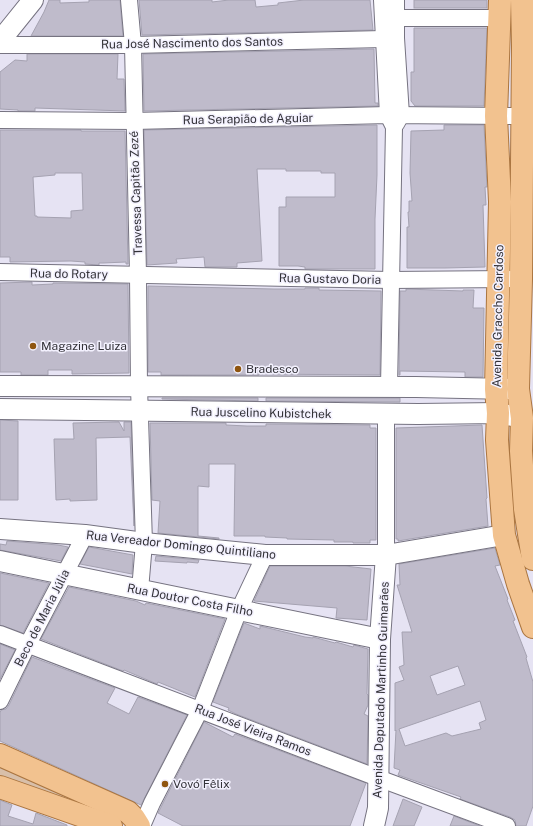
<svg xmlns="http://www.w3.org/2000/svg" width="533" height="826" viewBox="0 0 533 826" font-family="'Public Sans',sans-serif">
	<rect width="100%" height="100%" fill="#e6e3f3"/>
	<polygon fill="#d8bfa9" points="0,763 131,826 0,778"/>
	<g fill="#bfbbcb" stroke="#a5a2b1" fill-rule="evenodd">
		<polygon points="49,0 60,0 60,3 89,2 89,0 120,0 123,36 31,36 44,12"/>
		<polygon points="139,0 212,0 212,2 229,0 255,0 256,7 278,5 278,3 304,0 370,0 373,30 142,35"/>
		<rect x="414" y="0" width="73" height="8"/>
		<polygon points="414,28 487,28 484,106 415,106 411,101 411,72 414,72"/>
		<polygon points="374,49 375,103 378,103 378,106 144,111 143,54"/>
		<polygon points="27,54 118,54 117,79 124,79 125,111 35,108 35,111 18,111 18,110 0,109 0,72 15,60 27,61"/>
		<polygon points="377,125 377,175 375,219 375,269 305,269 305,267 298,266 279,266 279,207 286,207 286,197 335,197 335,173 321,173 321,171 286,171 286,169 257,169 262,261 237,263 237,267 205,267 204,257 176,259 177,263 147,265 144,130"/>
		<polygon points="444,125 484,125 487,187 485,187 486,205 483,205 485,267 445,268 407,268 407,227 409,227 408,212 409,212 409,201 412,201 410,173 411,131 444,130"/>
		<path d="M0,130H81V131H125L128,264H126V262L103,263H99V265L85,264V262L71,261L10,262V257H0ZM55,173H82L83,210L71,211V218L37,217V216H35L33,177L55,175Z"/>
		<polygon points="32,282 32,285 53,284 53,283 128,284 129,373 72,374 72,370 48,370 48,375 21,375 21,372 0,372 0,283"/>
		<polygon points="148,286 274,289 305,289 305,288 319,288 319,290 381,291 380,375 259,374 259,375 161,375 161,372 148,372"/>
		<polygon points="406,289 463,291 463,290 474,290 473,308 484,308 483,377 465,377 465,372 400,371 400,375 399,375 400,291 406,291"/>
		<polygon points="162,398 258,398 258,401 162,399"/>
		<polygon points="266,398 400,398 400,402 266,401"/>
		<polygon points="0,420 18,421 18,500 0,500"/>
		<polygon points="119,422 124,431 124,422 131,422 134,526 130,437 96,438 97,500 70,501 70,499 56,500 54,439 74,439 73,423"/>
		<polygon points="150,423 226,423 226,425 247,426 266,426 266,424 370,425 370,428 376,428 376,540 370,540 370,543 353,543 353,542 334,542 334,540 287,539 287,538 265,537 265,536 234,536 235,464 209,464 209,487 198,486 198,536 219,538 219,539 158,533 160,501 152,500"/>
		<polygon points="482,425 487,498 486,499 488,526 398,541 398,539 396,539 396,428"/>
		<polygon points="7,541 58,545 68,547 61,561 0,550 0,544 6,545"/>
		<polygon points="89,547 133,555 132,574 80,564"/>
		<path d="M495,548L500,565L495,566L508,599L507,600L515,620L513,621L527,657L526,658L533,682V806L526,826H516L515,820L510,817L460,799L461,797L398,775L400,770L394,768L396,730L395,731V683L404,680L399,667L404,665L402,632H412L397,585H400L399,564ZM458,666L465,685L437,695L430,676ZM480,701L486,720L479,723L481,729L452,736L446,733L405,746L399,729Z"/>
		<polygon points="156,556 199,560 198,563 187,562 187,563 155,561"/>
		<polygon points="270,566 345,566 371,569 367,620 336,618 337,608 254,601"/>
		<polygon points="0,573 49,583 23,633 0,625"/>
		<polygon points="69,587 136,601 145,605 146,603 225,619 195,697 158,682 157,684 124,670 123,671 41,639"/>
		<polygon points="244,623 260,629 260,626 305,637 313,638 313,637 335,643 336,642 353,647 354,645 368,649 367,694 368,695 368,705 364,714 368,716 367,764 236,714 228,710 229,708 213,702"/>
		<polygon points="0,644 15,650 0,679"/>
		<polygon points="32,657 115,688 107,703 129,714 138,697 187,715 141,805 0,741 0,713 1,710 6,709 9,705"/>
		<polygon points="204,722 233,737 235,734 366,783 350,826 183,826 158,813"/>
		<polygon points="403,799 422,807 414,826 393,826"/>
		<polygon points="0,800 12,805 8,816 33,824 36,813 67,825 67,826 0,826"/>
		<polygon points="454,816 480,826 450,826"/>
	</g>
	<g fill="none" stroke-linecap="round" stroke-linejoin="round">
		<g stroke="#767381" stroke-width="18">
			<g id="minor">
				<polyline points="129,0 133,45 138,275 139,387 144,543 140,590"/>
				<polyline points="382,0 388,115 394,127 389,387"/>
				<polyline points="396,18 499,18"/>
				<polyline points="0,45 133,45 383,39"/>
				<polyline points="0,120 134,121 388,115 522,116"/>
				<polyline points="396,124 401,115 396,38 396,0"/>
				<polyline points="0,272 390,280 510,279"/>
				<polyline points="386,555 386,414"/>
				<polyline points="0,634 378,778 507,826"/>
				<polyline points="0,701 28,644 85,535"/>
				<polyline points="142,826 152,803 200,710 239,610 265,555"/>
			</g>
		</g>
		<g stroke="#767381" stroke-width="22">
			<g id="tertiary">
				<polyline points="0,41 33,0"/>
				<polyline points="0,386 416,387 512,389"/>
				<polyline points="0,409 418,414 498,413 522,418"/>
				<polyline points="0,529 85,535 144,543 265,555 386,555 504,535"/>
				<polyline points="0,561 380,639"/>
				<polyline points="374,826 378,808 380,639 386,555"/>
			</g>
		</g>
		<g stroke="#aa7540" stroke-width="24">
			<g id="primary">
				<polyline points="500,0 496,116 500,202 496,389 498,413 497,440 504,535 518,584 533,627"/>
				<polyline points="522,0 523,46 521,280 518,389 522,418 521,451 525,509 533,559"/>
				<polyline points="0,755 128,812 134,818 139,826"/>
				<polyline points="0,787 111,826"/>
			</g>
		</g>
		<use href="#minor" stroke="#fff" stroke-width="16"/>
		<use href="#tertiary" stroke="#fff" stroke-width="20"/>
		<use href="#primary" stroke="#f2c28f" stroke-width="22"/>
	</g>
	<g fill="#8f5510" stroke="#f3f1fe" stroke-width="1.5">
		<circle cx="33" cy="346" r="4"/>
		<circle cx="238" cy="369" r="4"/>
		<circle cx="165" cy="784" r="4"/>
	</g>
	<g text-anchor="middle" stroke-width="3" stroke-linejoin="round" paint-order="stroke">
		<g font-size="12" fill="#333238" stroke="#f3f1fe">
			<text transform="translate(192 43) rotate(-1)" y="4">Rua José Nascimento dos Santos</text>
			<text transform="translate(248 119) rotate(-1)" y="4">Rua Serapião de Aguiar</text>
			<text transform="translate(136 193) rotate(-92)" y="4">Travessa Capitão Zezé</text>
			<text transform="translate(69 274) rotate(1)" y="4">Rua do Rotary</text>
			<text transform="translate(330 279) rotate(1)" y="4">Rua Gustavo Doria</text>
			<text transform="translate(498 316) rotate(-89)" y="4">Avenida Graccho Cardoso</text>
			<text transform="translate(261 413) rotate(1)" y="4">Rua Juscelino Kubistchek</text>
			<text transform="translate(181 545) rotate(6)" y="4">Rua Vereador Domingo Quintiliano</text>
			<text transform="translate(190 600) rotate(11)" y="4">Rua Doutor Costa Filho</text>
			<text transform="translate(42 618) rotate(-63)" y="4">Beco de Maria Júlia</text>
			<text transform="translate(381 690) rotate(-88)" y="4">Avenida Deputado Martinho Guimarães</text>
			<text transform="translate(253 730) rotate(21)" y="4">Rua José Vieira Ramos</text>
		</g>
		<g font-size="12" fill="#333238" stroke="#f3f1fe" text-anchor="start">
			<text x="41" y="350">Magazine Luiza</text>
			<text x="246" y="373">Bradesco</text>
			<text x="173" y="788">Vovó Fêlix</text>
		</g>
	</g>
</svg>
